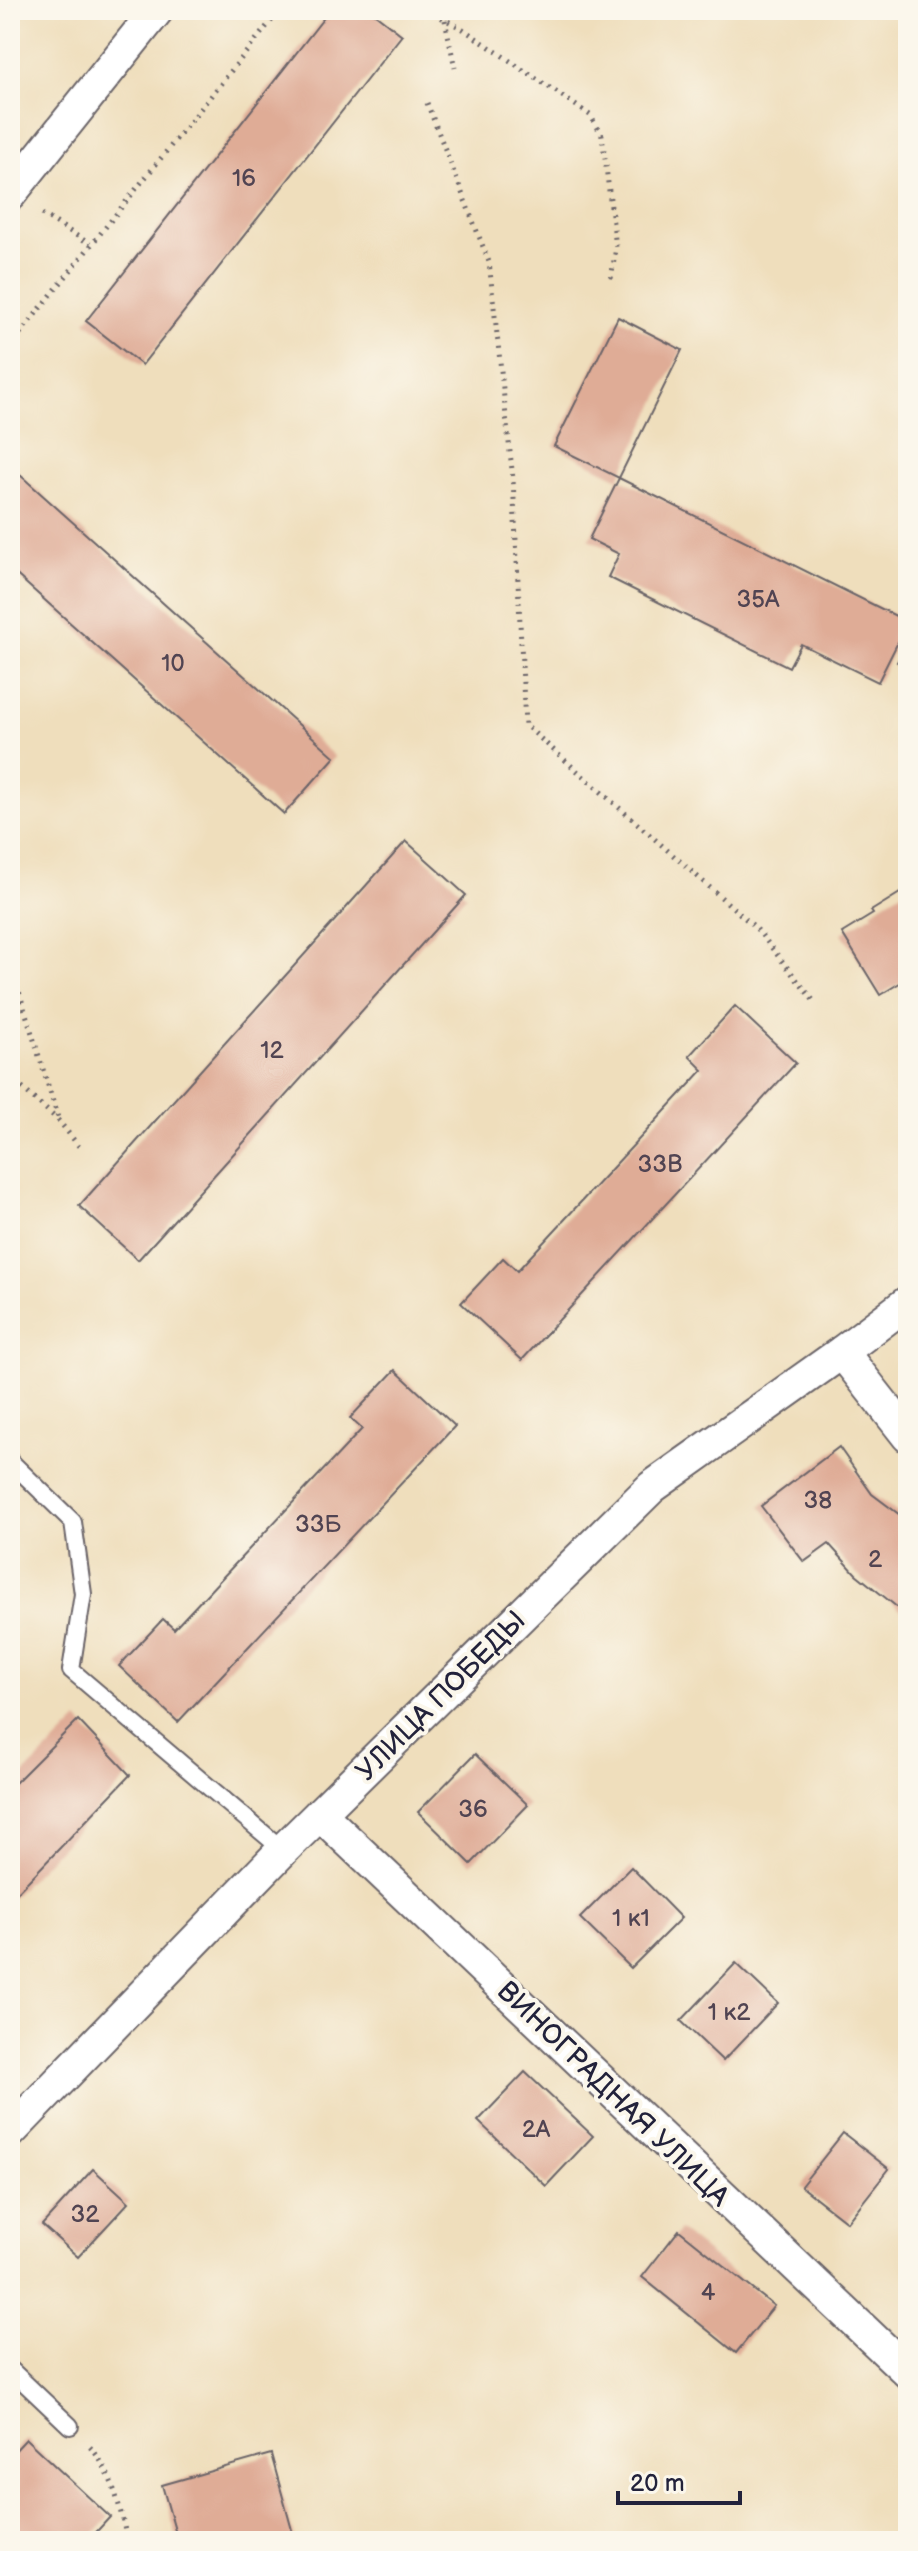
<svg xmlns="http://www.w3.org/2000/svg" width="918" height="2551" viewBox="0 0 918 2551" font-family="'Balsamiq Sans',sans-serif">
	<rect width="100%" height="100%" fill="#fbf7ec"/>
	<filter id="ink" filterUnits="userSpaceOnUse"><feTurbulence type="fractalNoise" baseFrequency=".0125" numOctaves="2"/><feDisplacementMap in="SourceGraphic" scale="16" xChannelSelector="R" yChannelSelector="G"/><feConvolveMatrix kernelMatrix="1 2 1 2 8 2 1 2 1" color-interpolation-filters="sRGB"/></filter>
	<filter id="wash" filterUnits="userSpaceOnUse"><feTurbulence type="fractalNoise" baseFrequency=".006" numOctaves="4" result="noise"/><feDisplacementMap in="SourceGraphic" scale="32" xChannelSelector="R" yChannelSelector="G"/><feGaussianBlur stdDeviation="1.8" result="paint"/><feColorMatrix in="noise" values="0 0 0 0 0 0 0 0 0 0 0 0 0 0 0 0 0 1.4 0 .05"/><feComposite in="paint" operator="in"/></filter>
	<g filter="url(#wash)">
		<rect width="100%" height="100%" fill="#efdebc"/>
		<g id="blocks">
			<g fill="#dfac96">
				<polygon points="330,10 370,10 402,35 142,365 86,321"/>
				<polygon points="618,317 682,350 619,478 554,446"/>
				<polygon points="10,466 335,757 284,814 10,569"/>
				<polygon points="619,478 908,622 878,682 801,644 789,667 608,577 619,554 589,539"/>
				<polygon points="908,644 908,669 897,662"/>
				<polygon points="406,841 466,895 138,1260 79,1206"/>
				<polygon points="908,888 908,978 880,995 842,933 873,914 871,911"/>
				<polygon points="735,1006 796,1063 522,1360 461,1303 503,1258 517,1271 703,1070 689,1056"/>
				<polygon points="395,1370 455,1426 178,1722 119,1666 163,1619 174,1629 362,1429 350,1418"/>
				<polygon points="839,1447 872,1494 908,1521 908,1616 856,1574 829,1544 804,1562 761,1506"/>
				<polygon points="78,1720 130,1775 10,1900 10,1788"/>
				<polygon points="475,1754 528,1805 471,1864 418,1812"/>
				<polygon points="631,1867 681,1918 631,1968 580,1918"/>
				<polygon points="736,1963 778,2003 723,2061 681,2021"/>
				<polygon points="525,2072 593,2136 546,2186 478,2121"/>
				<polygon points="843,2133 889,2169 847,2222 801,2186"/>
				<polygon points="93,2169 129,2202 78,2257 42,2225"/>
				<polygon points="679,2230 774,2306 736,2353 642,2277"/>
				<polygon points="26,2439 110,2517 88,2541 10,2541 10,2456"/>
				<polygon points="271,2454 295,2541 178,2541 162,2485"/>
			</g>
		</g>
	</g>
	<g filter="url(#ink)">
		<use href="#blocks" fill-opacity="0" stroke="#6a6468" stroke-width="2"/>
		<g fill="none" stroke-linecap="round" stroke-linejoin="round">
			<g stroke="#6a6468" stroke-width="20">
				<g id="lane">
					<polyline points="10,1461 73,1522 83,1594 71,1670 283,1850"/>
					<polyline points="10,2369 70,2426"/>
				</g>
			</g>
			<g stroke="#6a6468" stroke-width="36">
				<g id="street">
					<polyline points="10,194 157,10"/>
					<polyline points="842,1352 908,1436"/>
					<polyline points="320,1814 908,2372"/>
					<polyline points="10,2132 283,1850 652,1487 842,1352 908,1302"/>
				</g>
			</g>
			<g stroke="#6a6468" stroke-width="5" stroke-dasharray="2 6" stroke-linecap="butt">
				<polyline points="427,10 463,29 590,115 602,135 616,247 611,279"/>
				<polyline points="445,20 455,68"/>
				<polyline points="427,103 489,262 513,479 525,725 756,928 813,1000"/>
				<polyline points="42,214 90,244"/>
				<polyline points="10,346 280,10"/>
				<polyline points="10,962 59,1121"/>
				<polyline points="10,1077 59,1121 81,1149"/>
				<path d="M90,2447C112,2470 121,2510 127,2541"/>
			</g>
			<use href="#lane" stroke="#fff" stroke-width="16"/>
			<use href="#street" stroke="#fff" stroke-width="32"/>
		</g>
	</g>
	<g text-anchor="middle" stroke-width="8" stroke-linejoin="round" paint-order="stroke">
		<g font-size="24" fill="#514452">
			<text x="244" y="186">16</text>
			<text x="758" y="607">35А</text>
			<text x="173" y="671">10</text>
			<text x="272" y="1058">12</text>
			<text x="660" y="1172">33В</text>
			<text x="818" y="1508">38</text>
			<text x="318" y="1532">33Б</text>
			<text x="875" y="1567">2</text>
			<text x="473" y="1817">36</text>
			<text x="631" y="1926">1 к1</text>
			<text x="729" y="2020">1 к2</text>
			<text x="536" y="2137">2А</text>
			<text x="85" y="2222">32</text>
			<text x="708" y="2300">4</text>
		</g>
		<g font-size="28" fill="#22223b" stroke="#fbf7ec">
			<text transform="translate(440 1695) rotate(-45)" y="10">УЛИЦА ПОБЕДЫ</text>
			<text transform="translate(614 2093) rotate(44)" y="10">ВИНОГРАДНАЯ УЛИЦА</text>
		</g>
	</g>
	<rect width="918" height="2551" fill="none" stroke="#fbf7ec" stroke-width="40"/>
	<path d="M618 2491v12h122v-12" fill="none" stroke="#22223b" stroke-width="4"/>
	<text x="630" y="2491" font-size="24" fill="#22223b" stroke="#fbf7ec" stroke-width="6" paint-order="stroke">20 m</text>
</svg>
